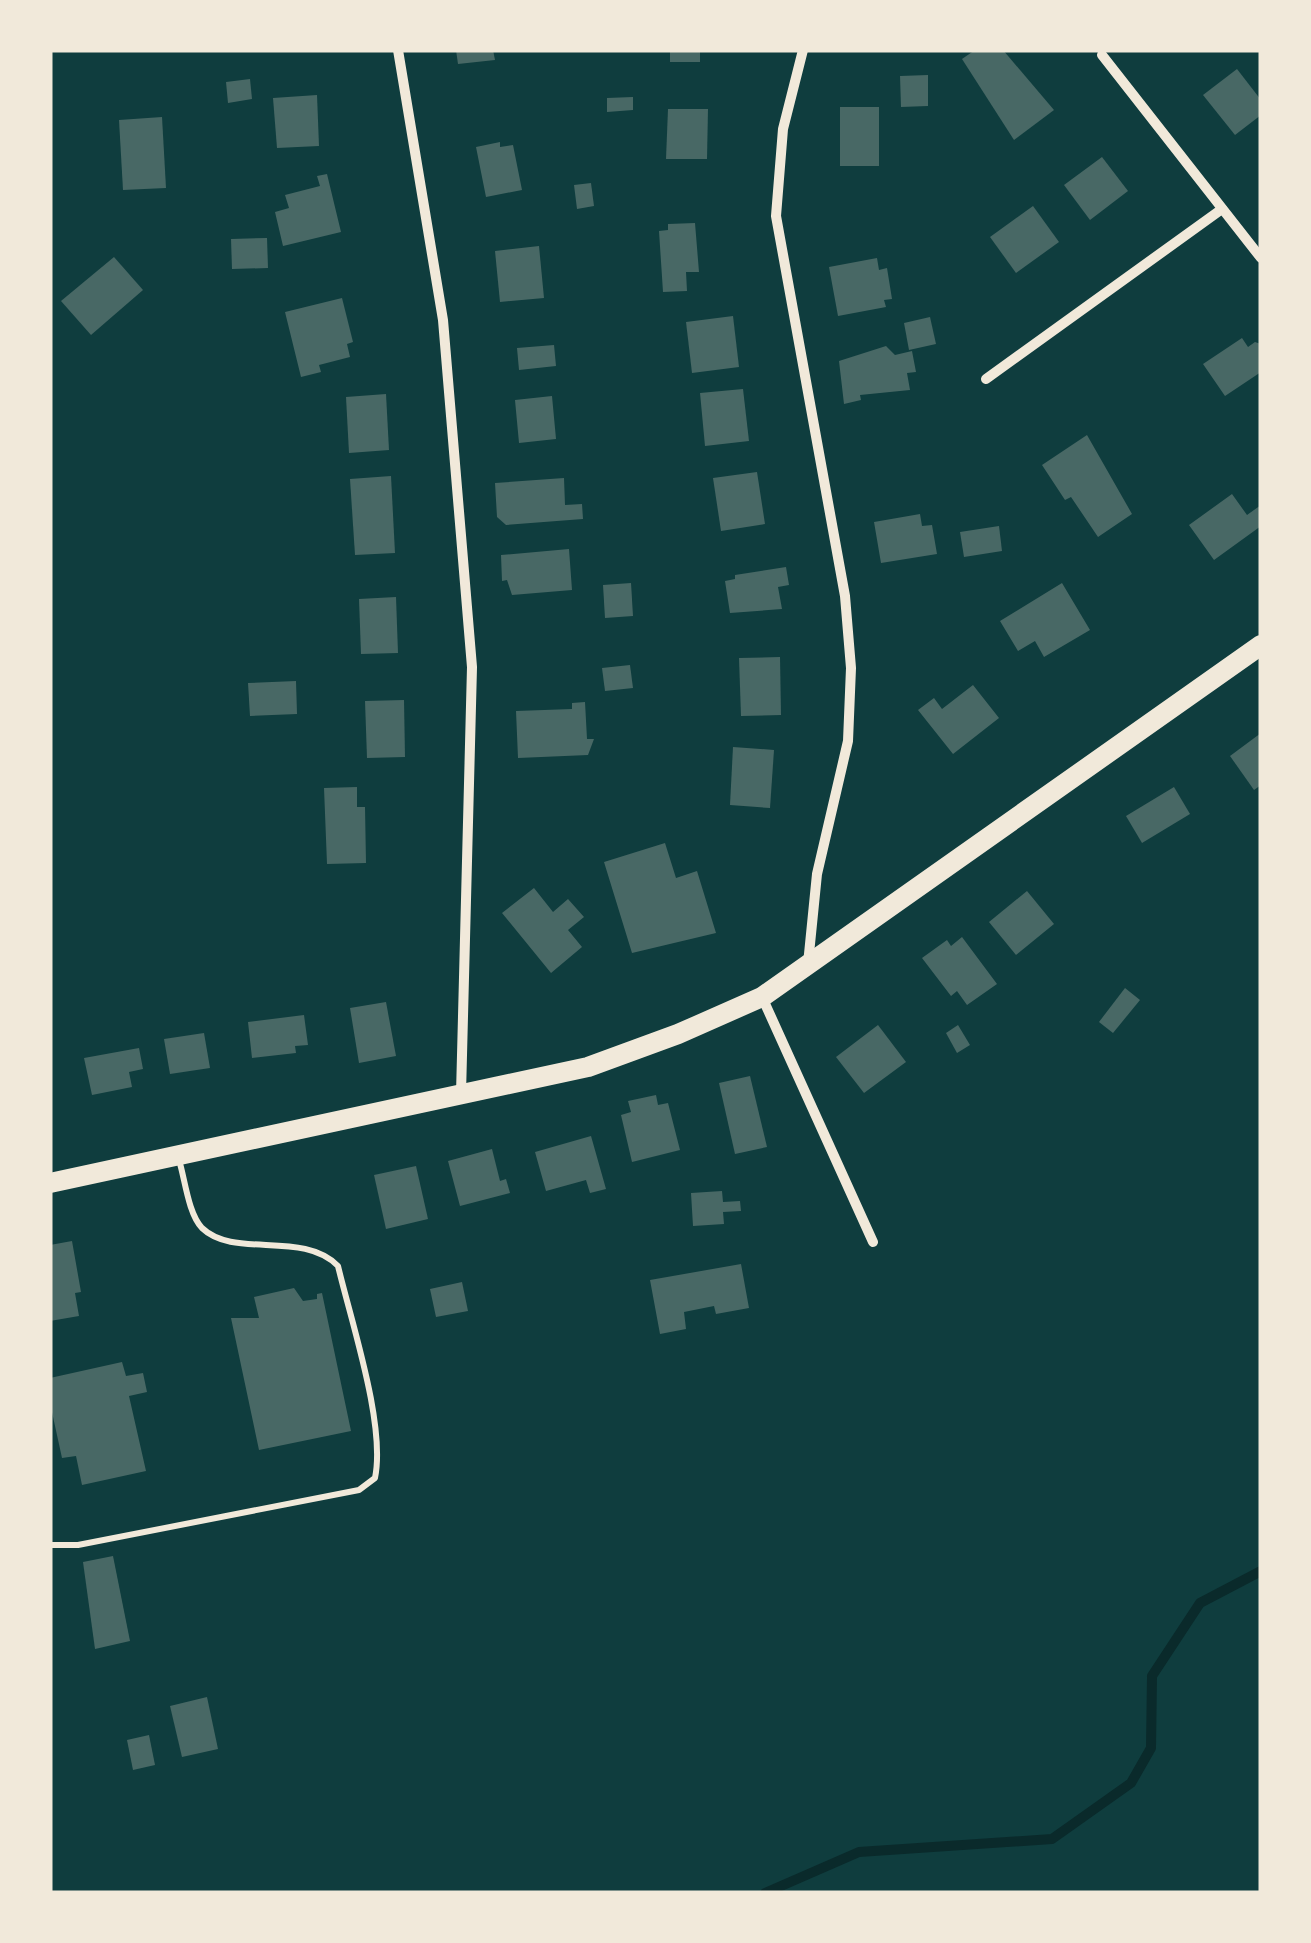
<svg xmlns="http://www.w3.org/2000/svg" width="1311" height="1943" viewBox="0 0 1311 1943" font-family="'Varela Round',sans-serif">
	<rect width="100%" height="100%" fill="#0f3d3e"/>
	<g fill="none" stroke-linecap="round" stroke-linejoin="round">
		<polyline stroke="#0a2a2b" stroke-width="10" points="765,1893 859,1852 1052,1839 1131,1783 1151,1748 1152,1676 1200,1603 1261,1571"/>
	</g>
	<g fill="#486865">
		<polygon points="456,50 493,50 495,60 458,64"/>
		<rect x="670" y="50" width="30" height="12"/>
		<polygon points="975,50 1003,50 1054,110 1014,140 962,59"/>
		<polygon points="1237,69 1261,100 1261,115 1235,135 1203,95"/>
		<polygon points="928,75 928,106 901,107 900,76"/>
		<polygon points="250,79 252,99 228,103 226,82"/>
		<polygon points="317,95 319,146 277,148 273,98"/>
		<polygon points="633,97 633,110 607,112 607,98"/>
		<rect x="840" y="107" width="39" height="59"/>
		<polygon points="668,109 708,109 707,159 666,159"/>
		<polygon points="162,117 166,188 123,190 119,120"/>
		<polygon points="500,142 500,147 513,145 522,190 486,197 476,147"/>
		<polygon points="1102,157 1128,191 1090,220 1064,185"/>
		<polygon points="327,174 341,232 283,246 275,212 289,208 285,195 320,186 317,176"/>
		<polygon points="591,183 594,206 577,209 574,185"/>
		<polygon points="1033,206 1059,242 1016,273 990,237"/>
		<polygon points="695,223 699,272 686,272 687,291 663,292 659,231 668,230 668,224"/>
		<polygon points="267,238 268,268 232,269 231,239"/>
		<polygon points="539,246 544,298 500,302 495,251"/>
		<polygon points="114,257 143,290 91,335 61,301"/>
		<polygon points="877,258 879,270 887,268 892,299 884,300 886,307 838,316 829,267"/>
		<polygon points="342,298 353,342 347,344 350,357 319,365 321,372 301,377 285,312"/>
		<polygon points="733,316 739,367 692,373 686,322"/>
		<polygon points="930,317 936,344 909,350 904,323"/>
		<polygon points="1242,338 1248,347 1255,342 1261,344 1261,372 1225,396 1203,364"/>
		<polygon points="554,345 556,366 519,370 517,348"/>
		<polygon points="886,346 895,355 912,351 916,372 907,373 910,390 860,395 861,400 844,404 839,361"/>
		<polygon points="743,389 749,441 705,446 700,393"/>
		<polygon points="386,394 389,450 349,453 346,397"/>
		<polygon points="552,396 556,439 519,443 515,400"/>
		<polygon points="1087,435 1132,514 1098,537 1071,497 1065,500 1042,465"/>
		<polygon points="757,472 765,524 721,531 713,478"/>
		<polygon points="391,476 395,553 355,555 350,479"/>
		<polygon points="564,478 565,505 582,504 583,519 506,525 497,517 495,483"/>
		<polygon points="1232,494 1247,515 1261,505 1261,526 1214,560 1189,525"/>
		<polygon points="920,514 922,526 932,525 937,554 881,563 874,522"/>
		<polygon points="999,526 1002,551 964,557 960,532"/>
		<polygon points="569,549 572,590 512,595 507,580 502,581 501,555"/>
		<polygon points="786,567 789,585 778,587 782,609 730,613 725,581 735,579 735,575"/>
		<polygon points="631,583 633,616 605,618 603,585"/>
		<polygon points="1062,583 1090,630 1044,657 1035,641 1018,651 1000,621"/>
		<polygon points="396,597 398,653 361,654 359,599"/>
		<polygon points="780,657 781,715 741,716 739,658"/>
		<polygon points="630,665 633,688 605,691 602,668"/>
		<polygon points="296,681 297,714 250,716 248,683"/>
		<polygon points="973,685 999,718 953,754 918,710 934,698 942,709"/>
		<polygon points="404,700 405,757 367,758 365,701"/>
		<polygon points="585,702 587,739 594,739 588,755 518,758 516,711 572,709 572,703"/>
		<polygon points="1261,733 1261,785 1254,790 1230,756"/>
		<polygon points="733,747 774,750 770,808 730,805"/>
		<polygon points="357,787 357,807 365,807 366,863 327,864 324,788"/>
		<polygon points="1174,787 1190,814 1142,843 1126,816"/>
		<polygon points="665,843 676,878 697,871 716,933 632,953 604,862"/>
		<polygon points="534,888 553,912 568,899 584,917 568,930 582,947 551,973 502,913"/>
		<polygon points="1027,891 1054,924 1016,955 989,922"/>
		<polygon points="962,937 997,984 967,1005 957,991 951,996 922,958 947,940 951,946"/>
		<polygon points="1125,988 1140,1000 1113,1033 1099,1022"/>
		<polygon points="386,1002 396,1056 359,1063 350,1008"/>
		<polygon points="304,1015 308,1045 295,1046 296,1053 252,1058 248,1022"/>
		<polygon points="878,1025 906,1062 864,1093 836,1057"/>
		<polygon points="958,1025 970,1045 957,1053 946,1033"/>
		<polygon points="204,1033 210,1068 170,1074 164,1039"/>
		<polygon points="139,1048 143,1069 129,1072 132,1087 92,1095 84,1058"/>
		<polygon points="750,1076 767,1147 735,1154 719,1083"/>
		<polygon points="656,1095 658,1105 668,1103 680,1150 632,1162 621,1115 631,1112 628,1101"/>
		<polygon points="591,1136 606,1189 590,1193 586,1180 546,1191 535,1152"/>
		<polygon points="492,1149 500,1181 506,1179 510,1193 460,1206 448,1161"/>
		<polygon points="416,1166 428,1219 386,1229 374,1175"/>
		<polygon points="722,1191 723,1202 740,1201 741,1211 723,1212 724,1224 693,1226 691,1193"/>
		<polygon points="72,1241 81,1292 75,1293 79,1316 50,1321 50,1245"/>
		<polygon points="741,1264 749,1308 716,1314 714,1306 684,1312 686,1329 660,1334 650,1280"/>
		<polygon points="462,1282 468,1311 436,1317 430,1289"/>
		<polygon points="294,1288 303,1301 317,1299 317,1294 322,1293 351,1431 259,1450 231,1318 259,1318 254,1297"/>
		<polygon points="122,1362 126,1376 143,1373 147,1392 129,1396 146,1471 82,1485 76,1456 62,1458 50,1403 50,1378"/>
		<polygon points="113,1556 130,1641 95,1649 83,1562"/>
		<polygon points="207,1697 218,1749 182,1757 170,1706"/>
		<polygon points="149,1735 155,1765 133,1770 127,1740"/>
	</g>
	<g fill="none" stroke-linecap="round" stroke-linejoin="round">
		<path stroke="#f1e9da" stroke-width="6" d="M50,1545H78L359,1490L375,1478C386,1425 351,1321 338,1266C303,1230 234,1259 202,1228C188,1213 185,1179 179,1160"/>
		<g stroke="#f1e9da" stroke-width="10">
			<polyline points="398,50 443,320 472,667 461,1094"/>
			<polyline points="803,50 783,129 776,216 845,596 851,668 848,741 817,874 808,964"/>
			<polyline points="1102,55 1261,258"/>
			<polyline points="986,379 1222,209"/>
			<polyline points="762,997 873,1242"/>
		</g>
		<polyline stroke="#f1e9da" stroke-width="20" points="50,1183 588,1067 678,1034 762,997 1261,645"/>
	</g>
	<rect width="1311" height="1943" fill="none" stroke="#f1e9da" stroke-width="105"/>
</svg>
